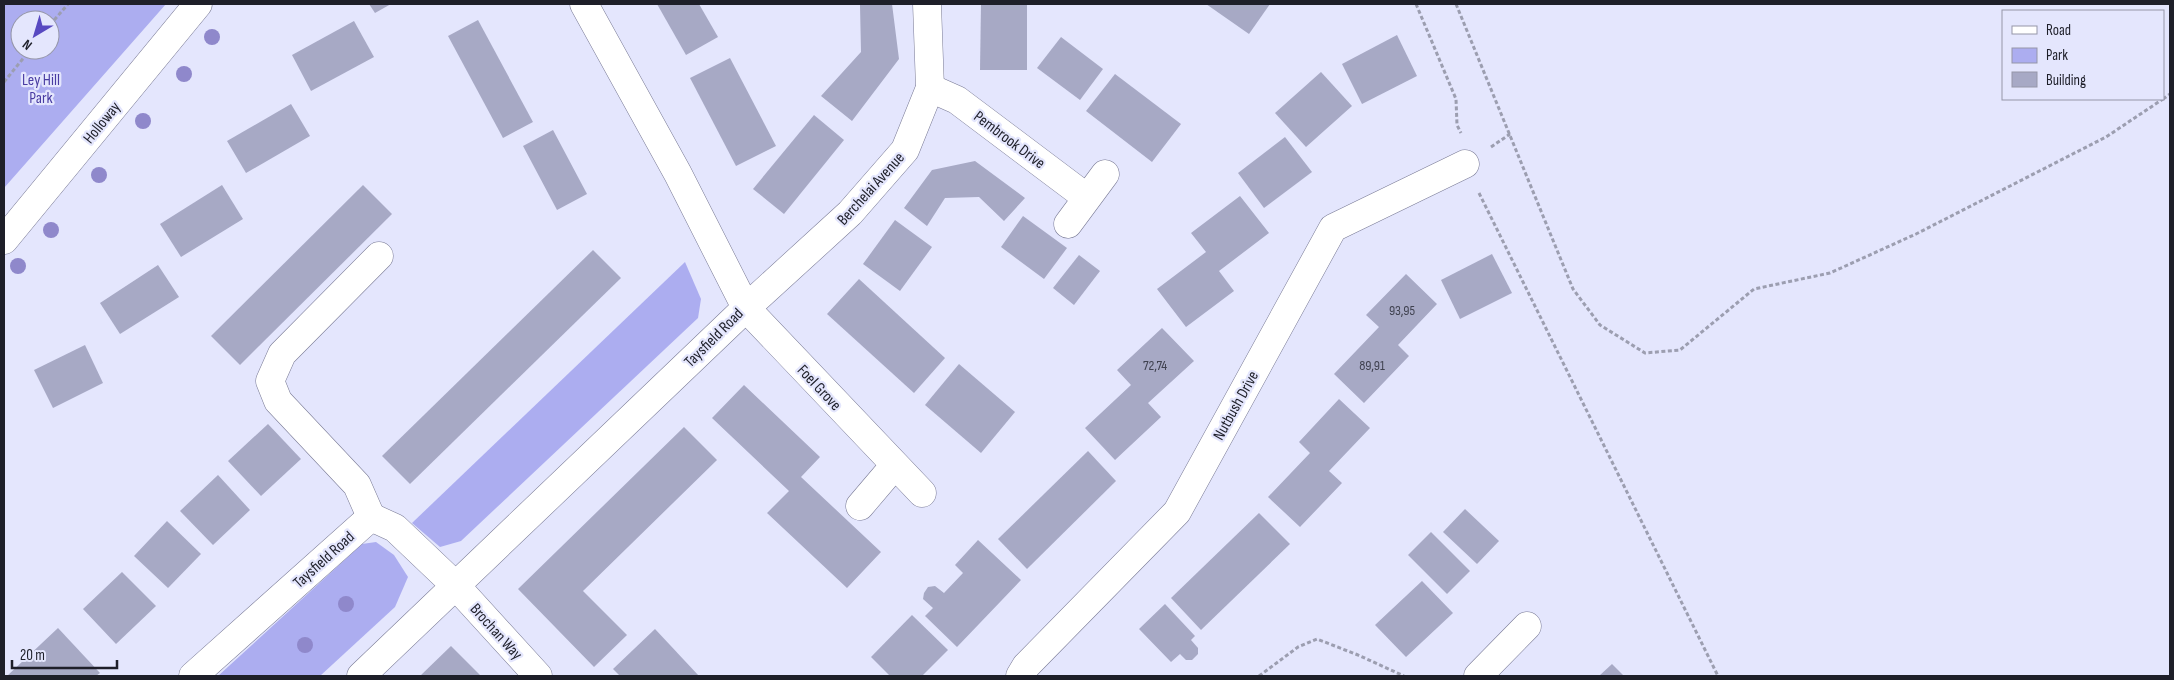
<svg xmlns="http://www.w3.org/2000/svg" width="2174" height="680" viewBox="0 0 2174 680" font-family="'Sofia Sans Condensed',sans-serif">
	<rect width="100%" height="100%" fill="#e4e6fd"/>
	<g fill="#acadf0" fill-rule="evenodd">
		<path d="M4,4H166L4,188ZM20,20H50V50H20Z"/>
		<polygon points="685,262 701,299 698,318 461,541 440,547 412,523"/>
		<polygon points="376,542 394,555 408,577 395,607 320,676 218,676 362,544"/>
	</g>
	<g fill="#a7a9c5">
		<polygon points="369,4 391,4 375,13"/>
		<polygon points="657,4 699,4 718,37 686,55"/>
		<polygon points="892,4 899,59 852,121 821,96 861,52 860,5"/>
		<polygon points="981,4 1027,4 1027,70 980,70"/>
		<polygon points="1206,4 1270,4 1249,34"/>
		<polygon points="478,20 533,122 503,138 448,36"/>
		<polygon points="354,21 374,57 311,91 292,55"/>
		<polygon points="1397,35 1417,76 1362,104 1342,64"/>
		<polygon points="1061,37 1103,69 1080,100 1037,68"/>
		<polygon points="730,58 776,146 736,166 690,78"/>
		<polygon points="1321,72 1352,106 1306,147 1275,113"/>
		<polygon points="1115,74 1181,124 1152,162 1086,111"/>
		<polygon points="291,104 310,136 246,173 227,141"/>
		<polygon points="814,115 844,140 784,214 753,189"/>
		<polygon points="553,130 587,194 557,210 523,146"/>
		<polygon points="1285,137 1312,172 1264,208 1238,173"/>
		<polygon points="975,161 1025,198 1004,221 979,197 945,198 927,226 904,208 932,170"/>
		<polygon points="222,185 243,219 181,257 160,224"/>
		<polygon points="363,185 392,214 240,365 211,336"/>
		<polygon points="1240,196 1269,233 1219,271 1234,291 1186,327 1157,289 1206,252 1191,233"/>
		<polygon points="1023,216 1067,248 1044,279 1001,247"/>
		<polygon points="895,220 932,247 900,291 863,264"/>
		<polygon points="593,250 621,278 410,484 382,456"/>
		<polygon points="1492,254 1512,293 1460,319 1441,280"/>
		<polygon points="1079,255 1100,271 1074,305 1053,288"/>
		<polygon points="158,265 179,297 120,334 100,303"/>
		<polygon points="1406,274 1437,304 1398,345 1409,356 1364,403 1334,374 1379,327 1366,315"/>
		<polygon points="859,279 945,358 914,393 827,314"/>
		<polygon points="1162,328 1194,361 1148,403 1161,417 1115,460 1085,428 1131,385 1117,370"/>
		<polygon points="85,345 103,383 53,408 34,370"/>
		<polygon points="959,364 1015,412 981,453 925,405"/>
		<polygon points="744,385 820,457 801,477 881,552 847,588 767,513 789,491 712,418"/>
		<polygon points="1339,399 1370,428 1329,471 1342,483 1300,527 1268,497 1310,453 1299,442"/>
		<polygon points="268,424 301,459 261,496 228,461"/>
		<polygon points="684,427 717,460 583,591 627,635 594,667 518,589"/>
		<polygon points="1088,451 1116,481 1027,569 998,539"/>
		<polygon points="218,475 250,510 213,545 180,511"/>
		<polygon points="1465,509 1499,541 1477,564 1443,532"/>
		<polygon points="1259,513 1290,544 1201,630 1171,598"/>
		<polygon points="167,521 201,554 168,588 134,556"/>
		<polygon points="1431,532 1470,571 1447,594 1408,555"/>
		<polygon points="978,540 1021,580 957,647 925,616 933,608 923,599 924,593 928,587 935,586 944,593 963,573 955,565"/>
		<polygon points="122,572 156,606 116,644 83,609"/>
		<polygon points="1422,581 1453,613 1406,657 1375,625"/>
		<polygon points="1165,604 1195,636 1191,640 1198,648 1198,654 1192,660 1186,660 1180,654 1171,662 1139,629"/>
		<polygon points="912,615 948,650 922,676 890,676 871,657"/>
		<polygon points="58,628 100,673 96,676 7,676"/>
		<polygon points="655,629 699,676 620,676 613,669"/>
		<polygon points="451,646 481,676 420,676"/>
		<polygon points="1612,664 1624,676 1599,676"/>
	</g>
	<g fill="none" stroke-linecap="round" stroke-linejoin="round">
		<g stroke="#797a95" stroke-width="29">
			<g id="minor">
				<polyline points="584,4 678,174 746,308 922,493"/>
				<polyline points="930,88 957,100 1086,197"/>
				<polyline points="1068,224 1105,174"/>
				<polyline points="4,240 198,4"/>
				<polyline points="860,506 894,466"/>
				<polyline points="371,517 357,485 278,401 270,381 282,354 379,256"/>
				<polyline points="193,676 371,517 395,528 456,586 538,676"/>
				<polyline points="361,676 746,308 850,213 905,150 930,88 927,4"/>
				<polyline points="1020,676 1026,666 1177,512 1333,228 1465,164"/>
				<polyline points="1478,676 1527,626"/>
			</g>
		</g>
		<g stroke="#9c9eb0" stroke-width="3" stroke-dasharray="4 2.5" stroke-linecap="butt">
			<polyline points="1416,4 1456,99 1457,125 1461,133"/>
			<polyline points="1456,4 1573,289 1600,325 1645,353 1680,350 1754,289 1830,273 1916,234 2106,137 2163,99"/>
			<polyline points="50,25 68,4"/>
			<polyline points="4,82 30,50"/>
			<polyline points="2163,99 2170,94"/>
			<polyline points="1491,147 1510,134"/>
			<polyline points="1479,193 1718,676"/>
			<polyline points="1259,676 1298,647 1317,639 1358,655 1404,676"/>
		</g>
		<use href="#minor" stroke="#fff" stroke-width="28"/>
	</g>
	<g fill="#8f88cb">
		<circle cx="212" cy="37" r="8"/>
		<circle cx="184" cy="74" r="8"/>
		<circle cx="143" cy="121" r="8"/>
		<circle cx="99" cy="175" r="8"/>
		<circle cx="51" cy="230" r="8"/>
		<circle cx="18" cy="266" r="8"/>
		<circle cx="346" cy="604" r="8"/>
		<circle cx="305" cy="645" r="8"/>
	</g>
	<g text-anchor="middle" stroke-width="4.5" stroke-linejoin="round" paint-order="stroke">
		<g font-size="14" fill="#404250">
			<text x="1402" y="315">93,95</text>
			<text x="1155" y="370">72,74</text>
			<text x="1372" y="370">89,91</text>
		</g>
		<g font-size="16" fill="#493ca2" stroke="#e4e6fd">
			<text x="41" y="85">Ley Hill<tspan x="41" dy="18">Park</tspan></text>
		</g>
		<g font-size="16" fill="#1e1f29" stroke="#e4e6fd">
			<text transform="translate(101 122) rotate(-51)" y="6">Holloway</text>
			<text transform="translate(1010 139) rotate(37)" y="6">Pembrook Drive</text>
			<text transform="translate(870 188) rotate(-48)" y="6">Berchelai Avenue</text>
			<text transform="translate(713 337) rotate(-45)" y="6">Taysfield Road</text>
			<text transform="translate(820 387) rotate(47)" y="6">Foel Grove</text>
			<text transform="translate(1235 405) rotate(-61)" y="6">Nutbush Drive</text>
			<text transform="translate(323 559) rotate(-42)" y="6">Taysfield Road</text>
			<text transform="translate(497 631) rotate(48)" y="6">Brochan Way</text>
		</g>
	</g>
	<rect width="2174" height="680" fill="none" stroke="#1e1f29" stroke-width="10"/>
	<rect x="2002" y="10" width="162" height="90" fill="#e4e6fd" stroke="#9596a8"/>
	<rect x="2012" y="26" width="25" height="8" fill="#ffffff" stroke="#9596a8"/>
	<text x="2046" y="35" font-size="15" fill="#1e1f29">Road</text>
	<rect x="2012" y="48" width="25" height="15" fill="#acadf0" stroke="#9596a8"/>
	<text x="2046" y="60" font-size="15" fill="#1e1f29">Park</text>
	<rect x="2012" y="72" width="25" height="15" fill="#a7a9c5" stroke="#9596a8"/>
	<text x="2046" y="85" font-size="15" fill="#1e1f29">Building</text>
	<g transform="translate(35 35) rotate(218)"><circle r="24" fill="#e4e6fd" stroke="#9596a8"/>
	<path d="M0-4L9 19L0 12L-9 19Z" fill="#5849c1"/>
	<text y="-8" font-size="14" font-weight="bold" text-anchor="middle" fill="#1e1f29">N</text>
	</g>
	<path d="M12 660v8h105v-8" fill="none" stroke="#1e1f29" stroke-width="2.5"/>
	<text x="20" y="660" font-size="15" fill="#1e1f29" stroke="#e4e6fd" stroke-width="4" paint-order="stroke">20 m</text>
</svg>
